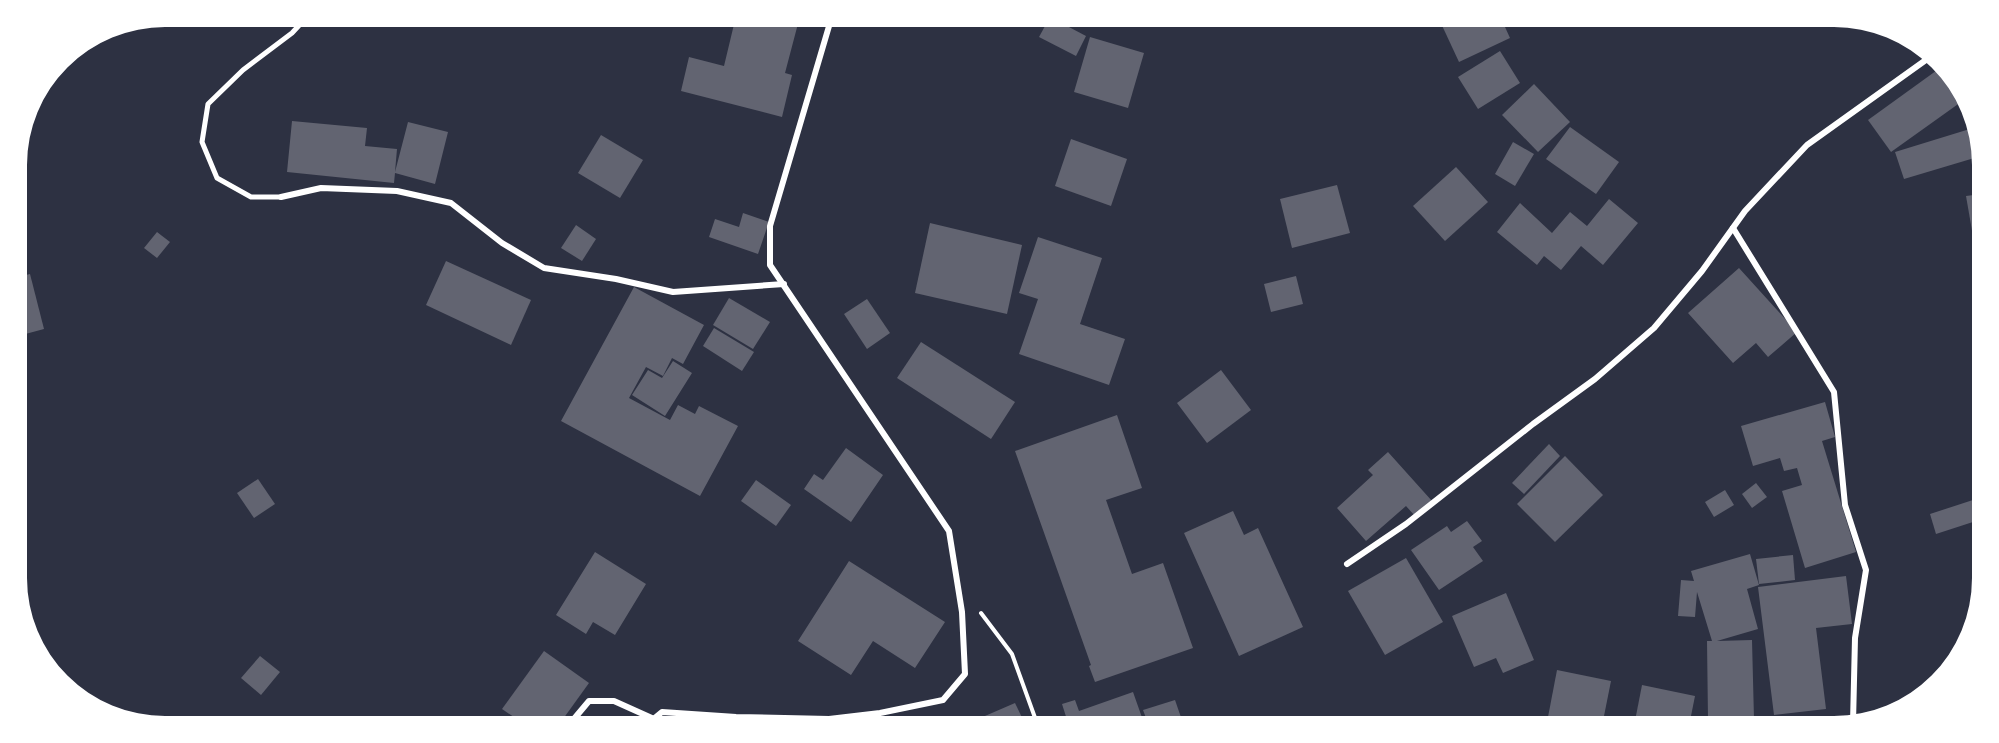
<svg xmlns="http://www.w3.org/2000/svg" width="1999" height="743" viewBox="0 0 1999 743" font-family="Arial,sans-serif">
	<rect width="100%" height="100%" fill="#2d3142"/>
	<g fill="#626471">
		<polygon points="736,16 800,16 785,73 792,75 782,117 681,91 689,57 724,66"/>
		<polygon points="1445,16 1500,16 1510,38 1459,62 1439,19"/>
		<polygon points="1050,17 1086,36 1076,56 1039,37"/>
		<polygon points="1090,37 1144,53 1128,108 1074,92"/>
		<polygon points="1500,51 1520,83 1478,109 1458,77"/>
		<polygon points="1940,68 1961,102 1891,152 1868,120"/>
		<polygon points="1534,84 1570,122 1538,152 1502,115"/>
		<polygon points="292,121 367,128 365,146 397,149 395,172 408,122 448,132 435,184 395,173 394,183 287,172"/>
		<polygon points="1570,127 1619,162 1596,194 1546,159"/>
		<polygon points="1973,128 1981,145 1981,156 1904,179 1895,152"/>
		<polygon points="601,135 643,160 620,198 578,173"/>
		<polygon points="1071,139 1127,159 1111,206 1055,186"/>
		<polygon points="1513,142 1534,154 1515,186 1495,174"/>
		<polygon points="1456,167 1488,202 1445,241 1413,206"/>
		<polygon points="1337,185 1350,233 1292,248 1280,199"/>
		<polygon points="1981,194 1980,247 1975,248 1966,196"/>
		<polygon points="1609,199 1638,223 1603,265 1581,246 1561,270 1544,256 1537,265 1497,232 1520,203 1552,233 1570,212 1587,226"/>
		<polygon points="743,213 769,222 758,254 709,237 715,219 739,227"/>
		<polygon points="930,223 1022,245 1007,314 915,293"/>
		<polygon points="576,225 596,239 582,261 561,248"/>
		<polygon points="157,232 170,242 157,258 144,248"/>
		<polygon points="1038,237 1102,258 1080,324 1125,339 1109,385 1019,354 1038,299 1019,293"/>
		<polygon points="446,261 531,300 511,345 426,305"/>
		<polygon points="1739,268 1797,332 1768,357 1756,343 1733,363 1688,313"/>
		<polygon points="30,274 44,329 18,336 18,277"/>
		<polygon points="1296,276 1303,304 1271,312 1264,284"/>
		<polygon points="634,287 704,325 683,364 672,358 663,376 646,367 629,398 670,420 678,405 695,414 699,406 738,426 700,496 561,421"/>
		<polygon points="729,298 770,322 753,349 713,325"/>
		<polygon points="867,299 890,333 867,349 844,314"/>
		<polygon points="714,328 754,352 742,371 703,346"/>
		<polygon points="921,342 1015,402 991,439 897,378"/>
		<polygon points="673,361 692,373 665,416 632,395 648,370 662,378"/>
		<polygon points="1221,370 1251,410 1207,443 1177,403"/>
		<polygon points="1825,402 1835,437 1822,441 1856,552 1805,568 1782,491 1802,485 1797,468 1784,471 1780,458 1753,466 1741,426"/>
		<polygon points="1117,415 1142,488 1106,500 1132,574 1163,563 1193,648 1095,682 1089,666 1091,665 1015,451"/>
		<polygon points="1549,444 1560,456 1524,494 1512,483"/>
		<polygon points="846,448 883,475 851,522 804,489 814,474 823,480"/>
		<polygon points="1388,452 1432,501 1415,516 1406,506 1366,541 1337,508 1373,475 1368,470"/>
		<polygon points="1565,456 1603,495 1555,542 1517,504"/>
		<polygon points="258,479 275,504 254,518 237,493"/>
		<polygon points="756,480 791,505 776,526 741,501"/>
		<polygon points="1756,483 1767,497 1752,508 1742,494"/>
		<polygon points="1725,490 1734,505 1714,517 1705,502"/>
		<polygon points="1976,499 1976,521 1936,534 1930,514"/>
		<polygon points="1233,511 1244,535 1258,528 1303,627 1239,656 1184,533"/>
		<polygon points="1467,521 1482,541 1473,547 1483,561 1439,590 1411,550 1447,526 1451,532"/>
		<polygon points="595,552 646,584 615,635 593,622 586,634 556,615"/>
		<polygon points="1750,554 1759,585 1747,589 1758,629 1717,641 1752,640 1754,719 1708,720 1707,641 1712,641 1697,592 1695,617 1678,616 1681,580 1694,581 1691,571"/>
		<polygon points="1793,555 1795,580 1759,584 1756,559"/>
		<polygon points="1406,558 1443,622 1385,655 1348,591"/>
		<polygon points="849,561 945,622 915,668 873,641 851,675 798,641"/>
		<polygon points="1846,576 1852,624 1816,628 1826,709 1774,715 1758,587"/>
		<polygon points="1506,593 1534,660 1503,673 1496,658 1474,667 1452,616"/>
		<polygon points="544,651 589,683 558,726 527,726 502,709"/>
		<polygon points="260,656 280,672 261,695 241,678"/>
		<polygon points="1557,670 1611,681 1602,726 1548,717"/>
		<polygon points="1642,685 1695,696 1689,726 1634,726"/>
		<polygon points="1133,692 1145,726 1069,726 1062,704 1075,700 1079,711"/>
		<polygon points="1175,700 1184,726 1149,726 1143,710"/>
		<polygon points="1015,703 1026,726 981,726 978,719"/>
		<polygon points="1844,717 1846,725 1844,726 1815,726 1815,722"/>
	</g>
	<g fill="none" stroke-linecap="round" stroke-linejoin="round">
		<polyline stroke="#fff" stroke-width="4" points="981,613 1012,654 1038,726"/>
		<polyline stroke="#fff" stroke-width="5" points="281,197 251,197 217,178 202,142 208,104 243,70 292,33 304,20 297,16"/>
		<g stroke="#fff" stroke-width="6">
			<polyline points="281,197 321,188 397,191 451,203 502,243 544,268 616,279 673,292 784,284"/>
			<polyline points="1733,228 1834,392 1845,505 1866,570 1855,638 1853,723"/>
			<polyline points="1347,564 1406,524 1533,424 1595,379 1654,328 1702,271 1745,211 1807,145 1930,57"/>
			<polyline points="568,726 589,701 614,701 654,719"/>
			<polyline points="645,726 662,712 736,717 829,719 880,713 943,700 965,674 962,612 949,531 770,265 770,226 832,16"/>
		</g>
	</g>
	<path d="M0 0H1999V743H0ZM165 27H1834A138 138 0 0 1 1972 165V578A138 138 0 0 1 1834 716H165A138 138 0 0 1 27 578V165A138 138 0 0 1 165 27Z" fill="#fff" fill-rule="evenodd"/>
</svg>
